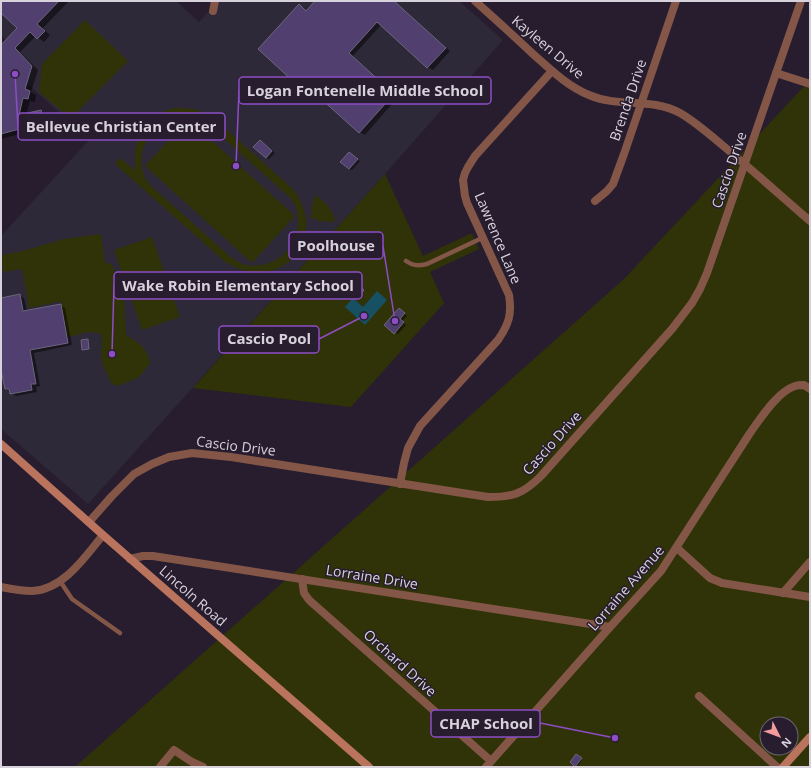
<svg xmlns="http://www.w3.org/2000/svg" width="811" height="768" viewBox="0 0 811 768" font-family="'Open Sans',sans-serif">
	<rect width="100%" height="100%" fill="#271d2e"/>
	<polygon fill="#2e2939" points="1,1 176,1 199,22 218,1 459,1 503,40 385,174 88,504 1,429 1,236 89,140 27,83 32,66 1,35"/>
	<g fill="#2f3307" fill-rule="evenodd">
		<polygon points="85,20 128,61 75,114 63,112 39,92 42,64"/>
		<path d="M810,80V767H75L624,279ZM767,724H791V748H767Z"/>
		<path d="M176,108C197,108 202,110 219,123L294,190C300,200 304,207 306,218C307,221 306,224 306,227C304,254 283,273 257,273C245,273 235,267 225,262L115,164L120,158L136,171C131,149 140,124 161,113C165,110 171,109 176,108ZM178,117H193L209,125L287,195C290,198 293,201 295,205C298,211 298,220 298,227C295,252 271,269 246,265C241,264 236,261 232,258L151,186C148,182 144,177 143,173C138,153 146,133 163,123C167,120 173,119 178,117Z"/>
		<polygon points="188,119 295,216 252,263 145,166"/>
		<polygon points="385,174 423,256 472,233 479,249 430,272 444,303 351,407 193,388"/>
		<path d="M315,195C327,203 332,208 335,222L318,221L316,218L312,219L310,215L313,213L311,209Z"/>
		<path d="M101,234L105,263L112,264L124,299L126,335C138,342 149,349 150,363L142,374L136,379L117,386L111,383L102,363L101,356L102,334L89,332L68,337L61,301L29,308L22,269L3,272L1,255L19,252L64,239Z"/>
		<polygon points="152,237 180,317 142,330 114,250"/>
	</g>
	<polygon fill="#175063" points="377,291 387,300 365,325 345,307 353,298 363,307"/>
	<g fill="#0007">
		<polygon points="2,1 69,1 43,28 50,35 44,42 36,36 20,52 38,70 31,92 36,95 35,102 30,101 26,115 41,111 48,114 51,125 1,139 1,46 19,28 1,11 1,2"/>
		<polygon points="316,1 394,1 450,51 433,70 428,67 381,25 353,56 398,97 365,135 360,132 305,82 302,86 297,83 260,49 299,5 307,11"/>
		<polygon points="260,141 275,153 269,159 266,158"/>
		<polygon points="352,155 360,161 352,170 349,169"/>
		<polygon points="19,295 24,298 27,311 60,305 65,308 72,345 34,353 40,386 36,387 37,392 16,396 5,389 1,364 1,299"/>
		<polygon points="402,311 407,316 402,321 406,325 398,334 395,333"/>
		<polygon points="577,755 582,760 577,767 571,762"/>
	</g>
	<g fill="#503f6f" stroke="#6c667b">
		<polygon points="1,1 59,1 37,24 45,31 37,39 30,32 15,48 32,66 25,89 30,91 28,99 23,98 19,115 41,110 45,122 1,134 1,45 17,28 1,13"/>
		<polygon points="315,1 394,1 446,48 427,68 377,22 349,53 394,94 359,133 300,80 296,84 258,49 299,4 306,11"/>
		<polygon points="260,140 272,151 266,158 253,147"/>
		<polygon points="349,152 358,159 349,169 340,162"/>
		<polygon points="356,283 364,290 359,296 351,289"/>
		<polygon points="20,294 23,311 61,304 68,343 30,350 36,384 31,384 32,390 10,394 9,389 5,389 1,370 1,298"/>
		<polygon points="399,308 405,313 400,319 404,322 394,334 384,325"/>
		<polygon points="88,339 89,349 82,350 81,340"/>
		<polygon points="576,754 582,758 575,767 570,762"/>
	</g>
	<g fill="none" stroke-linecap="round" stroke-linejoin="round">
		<g stroke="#835648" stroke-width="4.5">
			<path d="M406,261C413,266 418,266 427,264L482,238"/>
			<polyline points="60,581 72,599 120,633"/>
		</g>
		<g stroke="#835648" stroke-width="8">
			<path d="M475,1C494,18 514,36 533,54C550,69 567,86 589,95C619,108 650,97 680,113C694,121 708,133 721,144C751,169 780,195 810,221"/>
			<polyline points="213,11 215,1"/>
			<polyline points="776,73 810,84"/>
			<polyline points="595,201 607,191 613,184 624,154 676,1"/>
			<path d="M400,484L404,463L408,448L420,426L498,340C509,324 512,314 509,295L467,203L465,196L463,180L465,173L468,167L475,156L552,71"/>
			<path d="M89,522L112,496L134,474L152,464L169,457L192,453L231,457L488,497C513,497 523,494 541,476L672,329L692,303L700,289L707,273L801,1"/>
			<polyline points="677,548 710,578 722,583 810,597"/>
			<polyline points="130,559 143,556 153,556 610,627"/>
			<polyline points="302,579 304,593 309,600 491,761"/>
			<path d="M1,587C11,589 22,591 32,591C63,590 85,557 103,535"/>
			<polyline points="783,593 810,562"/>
			<polyline points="699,696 777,767"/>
			<polyline points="160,767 174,750 192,762 203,767"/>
			<path d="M486,767L610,627L661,571L750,433C761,418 777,392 795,386C798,385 801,385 804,385L810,389"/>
		</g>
		<g stroke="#ba735d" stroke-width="8">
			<polyline points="1,444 103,535 369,767"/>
			<polyline points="783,767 810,737"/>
		</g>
	</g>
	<g text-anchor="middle" stroke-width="3" stroke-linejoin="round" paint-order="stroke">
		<g font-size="14" fill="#d7d1dc" stroke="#271d2e">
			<text transform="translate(548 47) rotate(40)" y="5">Kayleen Drive</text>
			<text transform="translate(628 100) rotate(-71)" y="5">Brenda Drive</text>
			<text transform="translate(729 170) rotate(-71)" y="5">Cascio Drive</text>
			<text transform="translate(498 238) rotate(67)" y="5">Lawrence Lane</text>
			<text transform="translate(552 443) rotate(-48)" y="5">Cascio Drive</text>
			<text transform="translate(236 446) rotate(7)" y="5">Cascio Drive</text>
			<text transform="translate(372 577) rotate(9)" y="5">Lorraine Drive</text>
			<text transform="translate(626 588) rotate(-49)" y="5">Lorraine Avenue</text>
			<text transform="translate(193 596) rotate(41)" y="5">Lincoln Road</text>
			<text transform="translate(400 663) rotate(42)" y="5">Orchard Drive</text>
		</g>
	</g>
	<path fill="none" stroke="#8d4dc5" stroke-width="1.5" d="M236 166L239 90M15 74L18 127M395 321L383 246M112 354L114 285M364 316L319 339M615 738L540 723"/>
	<g fill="#8d4dc5" stroke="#271d2e" stroke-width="1.5">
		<circle cx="236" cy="166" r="4"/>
		<circle cx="15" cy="74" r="4"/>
		<circle cx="395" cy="321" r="4"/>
		<circle cx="112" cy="354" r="4"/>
		<circle cx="364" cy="316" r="4"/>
		<circle cx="615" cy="738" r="4"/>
	</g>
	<g fill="#271d2e" stroke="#8d4dc5" stroke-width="1.5">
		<rect x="239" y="77" width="252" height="27" rx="4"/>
		<rect x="18" y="113" width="207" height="27" rx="4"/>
		<rect x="289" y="232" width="94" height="27" rx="4"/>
		<rect x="114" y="272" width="248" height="27" rx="4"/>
		<rect x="219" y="326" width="100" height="27" rx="4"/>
		<rect x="431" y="710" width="109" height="27" rx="4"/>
	</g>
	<g font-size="15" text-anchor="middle" font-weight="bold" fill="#d7d1dc">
		<text x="365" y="96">Logan Fontenelle Middle School</text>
		<text x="121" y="132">Bellevue Christian Center</text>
		<text x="336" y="251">Poolhouse</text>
		<text x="238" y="291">Wake Robin Elementary School</text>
		<text x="269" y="344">Cascio Pool</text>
		<text x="486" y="729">CHAP School</text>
	</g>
	<rect width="811" height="768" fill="none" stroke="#d7d1dc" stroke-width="4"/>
	<g transform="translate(779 736) rotate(132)"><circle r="19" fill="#271d2e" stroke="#6d6574"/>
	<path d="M0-3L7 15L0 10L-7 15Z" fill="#f59b9d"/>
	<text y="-6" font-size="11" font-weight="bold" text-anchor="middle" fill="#d7d1dc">N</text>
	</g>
</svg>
